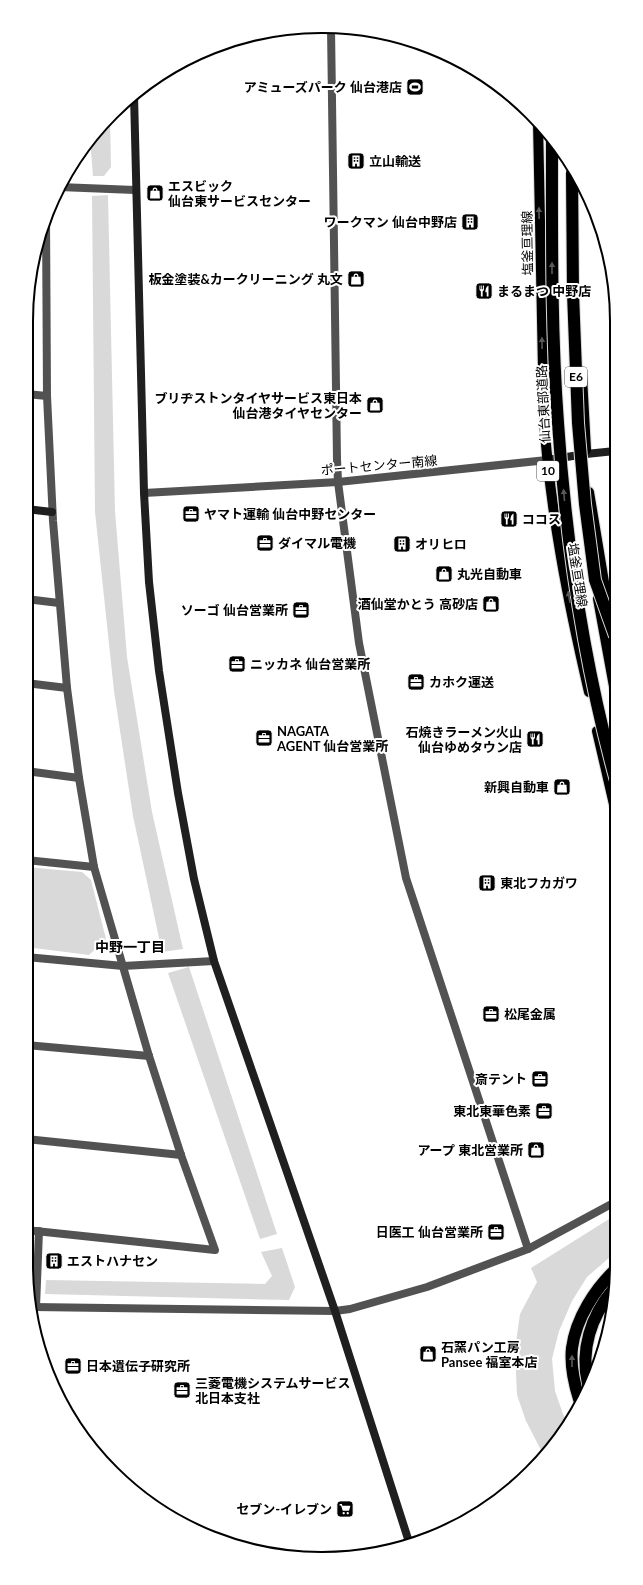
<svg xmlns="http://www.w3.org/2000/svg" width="643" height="1585" viewBox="0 0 643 1585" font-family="Lato,'Noto Sans JP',sans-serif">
	<rect width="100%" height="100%" fill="#fff"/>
	<g fill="#d9d9d9">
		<polygon points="110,117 111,167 104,176 93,176 90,139 99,127"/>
		<polygon points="108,195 115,511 127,657 152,812 183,949 162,952 133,816 114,691 95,512 92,196"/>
		<polygon points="26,867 82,872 91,880 106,939 89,955 26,947"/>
		<polygon points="189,967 277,1234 260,1239 168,973"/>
		<polygon points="617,1214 617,1251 587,1277 572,1301 559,1331 552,1359 555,1391 563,1414 567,1422 556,1444 544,1456 526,1421 517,1395 516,1373 516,1342 520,1314 537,1282 531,1268"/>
		<polygon points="282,1248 295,1287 289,1300 45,1294 46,1280 265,1284 272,1276 261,1252"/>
		<polygon points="608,1319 601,1358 595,1369 598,1341"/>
	</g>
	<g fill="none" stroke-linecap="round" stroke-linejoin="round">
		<g stroke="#dbdbdb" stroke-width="12">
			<g id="primary">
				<path d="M538,122L544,419C550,511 568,602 589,692"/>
				<polyline points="582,376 586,450"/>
				<polyline points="589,492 608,606"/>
				<polyline points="612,630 615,648"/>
				<polyline points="597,731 616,813"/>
			</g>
		</g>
		<g stroke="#dbdbdb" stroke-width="14">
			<g id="highway">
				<polyline points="599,599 616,692"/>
				<path d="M588,1384C580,1350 591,1316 613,1290"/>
				<path d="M579,1399C574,1383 570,1366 572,1348C576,1318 595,1289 616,1269"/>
			</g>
		</g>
		<g stroke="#525252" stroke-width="8">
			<polyline points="331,28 337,459 338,482 359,643 406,878 528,1249"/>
			<polyline points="59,187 135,190"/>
			<polyline points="26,394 47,396"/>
			<polyline points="144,493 338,482 547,460"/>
			<polyline points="26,599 59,603"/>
			<polyline points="26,683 67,688"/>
			<polyline points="26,771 79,778"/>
			<polyline points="26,860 94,867"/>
			<polyline points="26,957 123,966 214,961"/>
			<polyline points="26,1045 149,1056"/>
			<polyline points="26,1139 181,1155"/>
			<polyline points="26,1230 215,1250 181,1155 149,1056 94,867 79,778 67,688 53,521 47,396 46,216"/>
			<polyline points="33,1307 335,1311 350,1309 427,1287 528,1249 617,1201"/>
			<polyline points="36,1307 39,1231"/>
		</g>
		<g stroke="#1f1f1f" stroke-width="8">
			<polyline points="134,95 144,493 149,582 159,671 178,793 194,879 214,961 335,1311 409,1542"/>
			<polyline points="547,460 586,454 615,451"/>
			<polyline points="26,509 52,512"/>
		</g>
		<use href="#primary" stroke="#000" stroke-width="10"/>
		<use href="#highway" stroke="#000" stroke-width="12"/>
		<g stroke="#dbdbdb" stroke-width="14" stroke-linecap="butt">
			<g id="highway-bridge">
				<path d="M552,140C552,234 551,328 558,423C566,544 584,664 616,781"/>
				<polyline points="572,173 573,293 578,423 585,504 595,580 615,636"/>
			</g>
		</g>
		<use href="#highway-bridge" stroke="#000" stroke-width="12"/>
	</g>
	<defs><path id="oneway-solid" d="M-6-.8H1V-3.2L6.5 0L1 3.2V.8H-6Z"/></defs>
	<g fill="#595959">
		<use href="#oneway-solid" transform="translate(539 213) rotate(-91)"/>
		<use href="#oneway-solid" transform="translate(552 268) rotate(-90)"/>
		<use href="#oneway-solid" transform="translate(542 343) rotate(-91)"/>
		<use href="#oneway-solid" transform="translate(564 495) rotate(-95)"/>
		<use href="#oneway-solid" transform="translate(569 597) rotate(-99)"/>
		<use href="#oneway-solid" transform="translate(572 1361) rotate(-90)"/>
	</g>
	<defs>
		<g id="stadium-square" transform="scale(0.9)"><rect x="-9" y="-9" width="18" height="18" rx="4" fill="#000" stroke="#fff"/><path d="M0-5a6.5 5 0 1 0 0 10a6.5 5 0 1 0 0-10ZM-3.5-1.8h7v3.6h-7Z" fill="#fff"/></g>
		<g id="building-square" transform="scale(0.9)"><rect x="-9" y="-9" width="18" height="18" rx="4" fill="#000" stroke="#fff"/><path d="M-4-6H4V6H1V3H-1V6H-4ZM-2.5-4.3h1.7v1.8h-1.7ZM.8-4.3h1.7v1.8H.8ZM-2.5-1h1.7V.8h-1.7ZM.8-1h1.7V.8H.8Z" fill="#fff"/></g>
		<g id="shop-square" transform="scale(0.9)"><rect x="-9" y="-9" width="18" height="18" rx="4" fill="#000" stroke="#fff"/><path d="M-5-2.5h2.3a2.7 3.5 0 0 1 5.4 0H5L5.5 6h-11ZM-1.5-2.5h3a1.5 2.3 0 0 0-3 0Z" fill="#fff"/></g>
		<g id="restaurant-square" transform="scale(0.9)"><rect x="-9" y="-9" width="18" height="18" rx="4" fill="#000" stroke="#fff"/><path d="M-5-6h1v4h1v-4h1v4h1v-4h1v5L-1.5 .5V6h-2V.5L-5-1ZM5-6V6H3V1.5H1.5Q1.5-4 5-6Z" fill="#fff"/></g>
		<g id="office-square" transform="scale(0.9)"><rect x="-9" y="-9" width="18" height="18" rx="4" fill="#000" stroke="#fff"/><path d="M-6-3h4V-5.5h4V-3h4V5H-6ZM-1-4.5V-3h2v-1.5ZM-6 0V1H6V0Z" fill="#fff"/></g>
		<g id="supermarket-square" transform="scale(0.9)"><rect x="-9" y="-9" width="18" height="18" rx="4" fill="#000" stroke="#fff"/><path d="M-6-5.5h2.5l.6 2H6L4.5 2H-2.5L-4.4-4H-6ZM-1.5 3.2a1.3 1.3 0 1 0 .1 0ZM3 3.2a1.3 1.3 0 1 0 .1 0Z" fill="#fff"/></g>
	</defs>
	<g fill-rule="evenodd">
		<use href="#stadium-square" x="415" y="87"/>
		<use href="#building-square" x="356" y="161"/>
		<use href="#shop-square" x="155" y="193"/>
		<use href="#building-square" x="470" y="222"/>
		<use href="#shop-square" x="356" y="279"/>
		<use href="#restaurant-square" x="484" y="291"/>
		<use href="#shop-square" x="375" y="405"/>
		<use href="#office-square" x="191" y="514"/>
		<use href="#restaurant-square" x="509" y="519"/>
		<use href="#office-square" x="265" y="543"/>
		<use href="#building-square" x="402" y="544"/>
		<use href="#shop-square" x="444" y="574"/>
		<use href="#shop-square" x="491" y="604"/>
		<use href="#office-square" x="301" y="610"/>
		<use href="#office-square" x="237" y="664"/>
		<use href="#office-square" x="416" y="682"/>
		<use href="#office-square" x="264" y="738"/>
		<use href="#restaurant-square" x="535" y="739"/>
		<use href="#shop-square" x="562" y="787"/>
		<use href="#building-square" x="487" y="883"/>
		<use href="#office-square" x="491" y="1014"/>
		<use href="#office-square" x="540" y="1079"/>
		<use href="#office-square" x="544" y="1111"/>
		<use href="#shop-square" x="536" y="1150"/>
		<use href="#office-square" x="496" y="1232"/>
		<use href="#building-square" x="54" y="1261"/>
		<use href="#shop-square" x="428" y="1354"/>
		<use href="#office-square" x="73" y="1366"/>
		<use href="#office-square" x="182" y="1390"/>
		<use href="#supermarket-square" x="345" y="1509"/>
	</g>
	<g text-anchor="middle" stroke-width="4" stroke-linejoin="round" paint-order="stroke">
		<g fill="#fff" stroke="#4c4c4c" stroke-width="1">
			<rect x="565" y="367" width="22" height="20" rx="3"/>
			<rect x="537" y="461" width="22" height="20" rx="3"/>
		</g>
		<g font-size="12" font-weight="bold" fill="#000">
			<text x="576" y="381">E6</text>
			<text x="548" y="475">10</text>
		</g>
		<g font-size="13" font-weight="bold" fill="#000" stroke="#fff" text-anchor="start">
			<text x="402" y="92" text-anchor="end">アミューズパーク 仙台港店</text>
			<text x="369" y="166">立山輸送</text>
			<text x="168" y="191">エスビック<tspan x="168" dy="15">仙台東サービスセンター</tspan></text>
			<text x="457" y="227" text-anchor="end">ワークマン 仙台中野店</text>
			<text x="343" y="284" text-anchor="end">板金塗装&amp;カークリーニング 丸文</text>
			<text x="497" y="296">まるまつ 中野店</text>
			<text x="362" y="403" text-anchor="end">ブリヂストンタイヤサービス東日本<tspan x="362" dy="15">仙台港タイヤセンター</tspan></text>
			<text x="204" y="519">ヤマト運輸 仙台中野センター</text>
			<text x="522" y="524">ココス</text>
			<text x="278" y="548">ダイマル電機</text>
			<text x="415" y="549">オリヒロ</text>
			<text x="457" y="579">丸光自動車</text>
			<text x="478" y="609" text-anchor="end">酒仙堂かとう 高砂店</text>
			<text x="288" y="615" text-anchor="end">ソーゴ 仙台営業所</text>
			<text x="250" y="669">ニッカネ 仙台営業所</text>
			<text x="429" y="687">カホク運送</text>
			<text x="277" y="736">NAGATA<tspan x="277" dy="15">AGENT 仙台営業所</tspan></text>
			<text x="522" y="737" text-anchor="end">石焼きラーメン火山<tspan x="522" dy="15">仙台ゆめタウン店</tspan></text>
			<text x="549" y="792" text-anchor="end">新興自動車</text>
			<text x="500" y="888">東北フカガワ</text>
			<text x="504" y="1019">松尾金属</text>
			<text x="527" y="1084" text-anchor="end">斎テント</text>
			<text x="531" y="1116" text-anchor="end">東北東華色素</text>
			<text x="523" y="1155" text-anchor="end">アープ 東北営業所</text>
			<text x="483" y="1237" text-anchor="end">日医工 仙台営業所</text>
			<text x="67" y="1266">エストハナセン</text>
			<text x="441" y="1352">石窯パン工房<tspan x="441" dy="15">Pansee 福室本店</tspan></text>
			<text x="86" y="1371">日本遺伝子研究所</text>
			<text x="195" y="1388">三菱電機システムサービス<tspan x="195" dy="15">北日本支社</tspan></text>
			<text x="332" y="1514" text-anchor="end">セブン-イレブン</text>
		</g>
		<g font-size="13" fill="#000" stroke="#fff">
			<text transform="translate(527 243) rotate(-91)" y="5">塩釜亘理線</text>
			<text transform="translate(543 404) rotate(-93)" y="5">仙台東部道路</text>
			<text transform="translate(379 465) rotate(-5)" y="5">ポートセンター南線</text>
			<text transform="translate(578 575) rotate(81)" y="5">塩釜亘理線</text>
		</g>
		<g font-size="14" font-weight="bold" fill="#000" stroke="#fff">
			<text x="130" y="952">中野一丁目</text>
		</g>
	</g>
	<path d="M0 0H643V1585H0ZM321 33H322A288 288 0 0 1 610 321V1264A288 288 0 0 1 322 1552H321A288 288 0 0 1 33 1264V321A288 288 0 0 1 321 33Z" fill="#fff" fill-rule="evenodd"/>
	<path fill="none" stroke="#000" stroke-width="2" d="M321 33H322A288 288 0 0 1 610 321V1264A288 288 0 0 1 322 1552H321A288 288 0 0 1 33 1264V321A288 288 0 0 1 321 33Z"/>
</svg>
